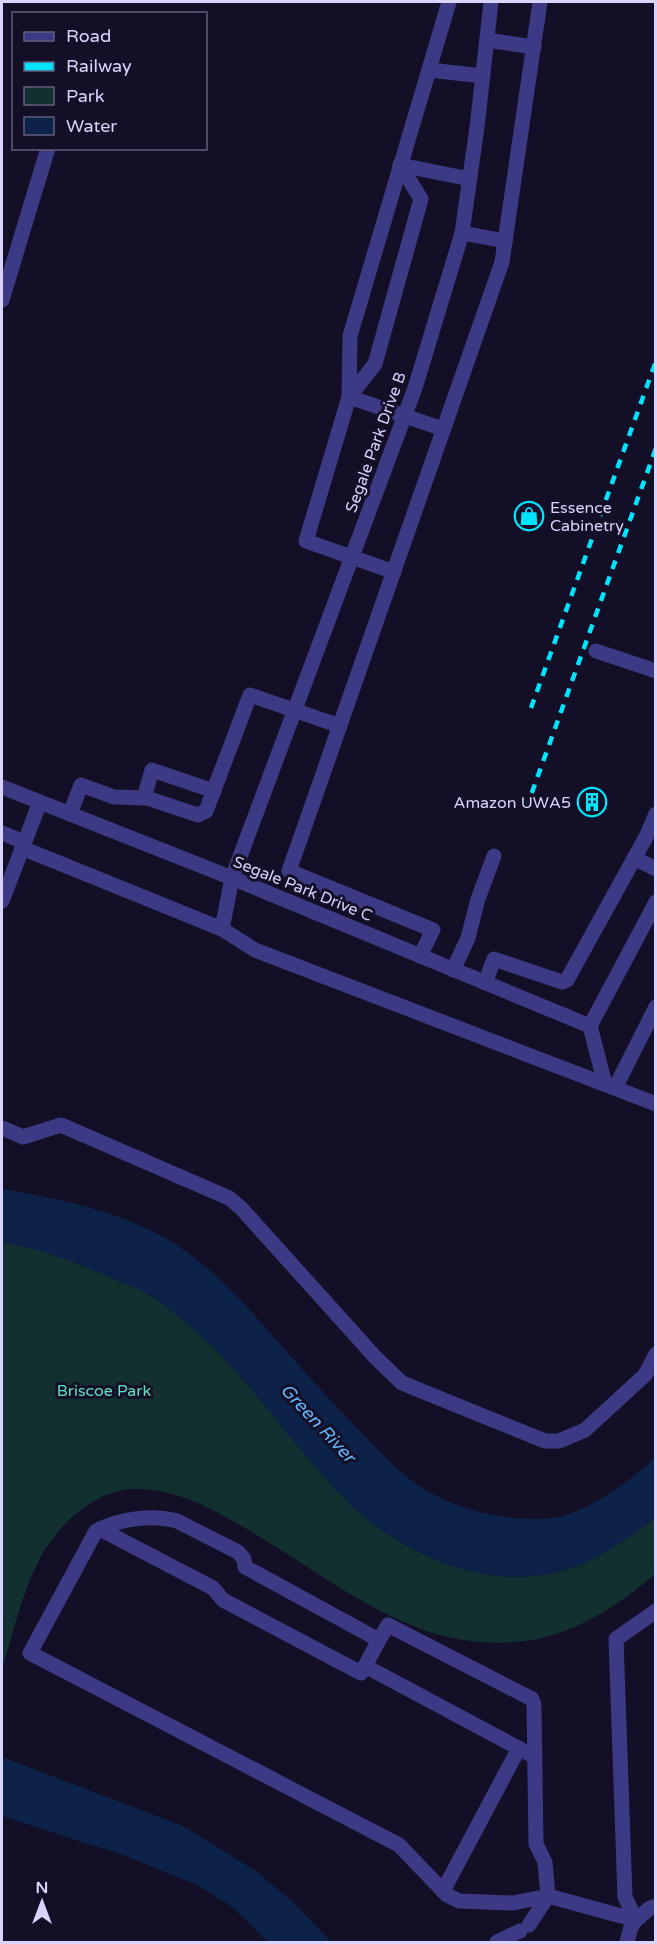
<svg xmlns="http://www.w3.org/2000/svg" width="657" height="1944" viewBox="0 0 657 1944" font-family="'Varela Round',sans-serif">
	<rect width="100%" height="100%" fill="#130f26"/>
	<path fill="#12302f" d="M2,1242C39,1248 75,1262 109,1277C120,1281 132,1285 142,1291C164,1303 185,1321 203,1338C257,1388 297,1452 350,1504C406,1557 489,1592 566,1570C596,1561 630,1537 655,1518V1574C622,1602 585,1628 542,1638C504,1647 458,1643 421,1629C364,1608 313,1569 260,1537C220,1513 179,1487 131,1489C103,1491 75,1511 58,1532C27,1567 16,1625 2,1669Z"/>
	<g fill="#0c2248">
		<path d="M2,1189C72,1201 142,1215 199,1261C226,1283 249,1309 272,1335C302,1369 332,1403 364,1435C382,1454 399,1473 421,1487C446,1503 476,1513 506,1517C529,1520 555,1521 577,1511C606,1499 632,1478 655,1458V1518C630,1537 596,1561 566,1570C489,1592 406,1557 350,1504C297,1453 258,1388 203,1338C185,1321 164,1303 142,1291C132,1285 120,1282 109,1277C75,1262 38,1248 2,1242Z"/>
		<polygon points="2,1757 183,1826 256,1871 294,1903 331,1942 268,1942 231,1906 197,1885 123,1855 2,1816"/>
	</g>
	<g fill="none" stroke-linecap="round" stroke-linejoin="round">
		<g stroke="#3d3a85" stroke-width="15">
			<polyline points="491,2 477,127 462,233 415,388 232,878 222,929 255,950 656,1104"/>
			<polyline points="487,40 534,47"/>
			<polyline points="429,70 483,76"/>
			<polyline points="400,165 421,199 375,364 349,397 443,429"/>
			<polyline points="400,165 470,179"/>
			<polyline points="462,233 505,241"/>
			<polyline points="2,300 48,148"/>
			<polyline points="394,572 306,541 349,397 350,336 449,2"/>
			<polyline points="596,651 656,671"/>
			<polyline points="2,787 232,878 590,1026"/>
			<polyline points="144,798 152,770 214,791"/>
			<polyline points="70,814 81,785 114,797 147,798 198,815 206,811 250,695 340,726"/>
			<polyline points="2,833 24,842"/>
			<polyline points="22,848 222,929"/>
			<polyline points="634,858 656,869"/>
			<polyline points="2,901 40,802"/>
			<polyline points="420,956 433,930 289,871 502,262 540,2"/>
			<polyline points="453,970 468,938 478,899 494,856"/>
			<polyline points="485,983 494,959 562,982 567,980 646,837 656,814"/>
			<polyline points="590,1026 656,902"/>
			<polyline points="590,1026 605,1084"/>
			<polyline points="615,1088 656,1007"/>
			<polyline points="2,1128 23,1137 61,1125 229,1198 241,1208 376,1358 402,1383 545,1441 559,1441 585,1430 645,1375 656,1354"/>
			<polyline points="100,1529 213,1588 223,1600 361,1673 365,1666"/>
			<polyline points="379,1640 365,1666 535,1757"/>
			<polyline points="443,1891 519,1748"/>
			<path d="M529,1925L548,1896L545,1862L536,1844L534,1705L532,1699L388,1625L379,1640L245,1567L244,1559L238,1552L177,1521C152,1514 118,1519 96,1531L30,1653L399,1845L447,1895L459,1901L513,1903L548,1896L636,1920L650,1908L656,1906"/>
			<polyline points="497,1942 520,1931"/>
			<polyline points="627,1942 631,1927 636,1920 625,1897 616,1639 656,1611"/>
		</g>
		<g stroke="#00e5ff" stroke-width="4.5" stroke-dasharray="9 8" stroke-linecap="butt">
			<polyline points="531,708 656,361"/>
			<polyline points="526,809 656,448"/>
		</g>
	</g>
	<defs>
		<g id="shop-ring" transform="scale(1.5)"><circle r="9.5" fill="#130f26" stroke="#00e5ff" stroke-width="1.5"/><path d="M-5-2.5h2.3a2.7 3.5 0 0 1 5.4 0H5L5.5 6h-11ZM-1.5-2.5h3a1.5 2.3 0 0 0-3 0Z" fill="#00e5ff"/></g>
		<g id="building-ring" transform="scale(1.5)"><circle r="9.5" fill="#130f26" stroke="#00e5ff" stroke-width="1.5"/><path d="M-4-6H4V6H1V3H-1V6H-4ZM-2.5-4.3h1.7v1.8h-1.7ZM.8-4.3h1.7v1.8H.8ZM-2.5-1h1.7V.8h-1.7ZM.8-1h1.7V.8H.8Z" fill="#00e5ff"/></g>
	</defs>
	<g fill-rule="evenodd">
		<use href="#shop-ring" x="529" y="516"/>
		<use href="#building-ring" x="592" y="802"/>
	</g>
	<g text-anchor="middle" stroke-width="6" stroke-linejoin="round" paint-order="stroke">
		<g font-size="16" fill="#d9d4ff" stroke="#130f26">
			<text transform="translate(375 442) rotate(-70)" y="6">Segale Park Drive B</text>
			<text transform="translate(303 888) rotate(22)" y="6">Segale Park Drive C</text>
		</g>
		<g font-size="16" fill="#d9d4ff" stroke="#130f26" text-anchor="start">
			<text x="550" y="513">Essence<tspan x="550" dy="18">Cabinetry</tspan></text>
			<text x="571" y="808" text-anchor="end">Amazon UWA5</text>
		</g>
		<g font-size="16" fill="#5fe0c0" stroke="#130f26">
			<text x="104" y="1396">Briscoe Park</text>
		</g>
		<g font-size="18" font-style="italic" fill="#62b6ff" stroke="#130f26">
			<text transform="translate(318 1423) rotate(47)" y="6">Green River</text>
		</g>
	</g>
	<rect width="657" height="1944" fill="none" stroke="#d9d4ff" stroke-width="6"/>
	<rect x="12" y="12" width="195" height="138" fill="#130f26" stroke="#625e7d" stroke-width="1.5"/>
	<rect x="24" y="32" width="30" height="9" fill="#3d3a85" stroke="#625e7d" stroke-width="1.5"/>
	<text x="66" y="42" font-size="18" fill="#d9d4ff">Road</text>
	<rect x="24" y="62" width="30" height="9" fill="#00e5ff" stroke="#625e7d" stroke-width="1.5"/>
	<text x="66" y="72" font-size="18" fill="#d9d4ff">Railway</text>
	<rect x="24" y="87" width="30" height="18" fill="#12302f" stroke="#625e7d" stroke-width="1.5"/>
	<text x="66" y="102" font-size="18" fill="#d9d4ff">Park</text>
	<rect x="24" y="117" width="30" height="18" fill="#0c2248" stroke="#625e7d" stroke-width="1.5"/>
	<text x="66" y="132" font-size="18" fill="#d9d4ff">Water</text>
	<g transform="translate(42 1902)" stroke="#130f26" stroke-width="4.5" paint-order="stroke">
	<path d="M0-4.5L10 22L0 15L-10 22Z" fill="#d9d4ff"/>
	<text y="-9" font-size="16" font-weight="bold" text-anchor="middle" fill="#d9d4ff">N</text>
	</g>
</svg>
